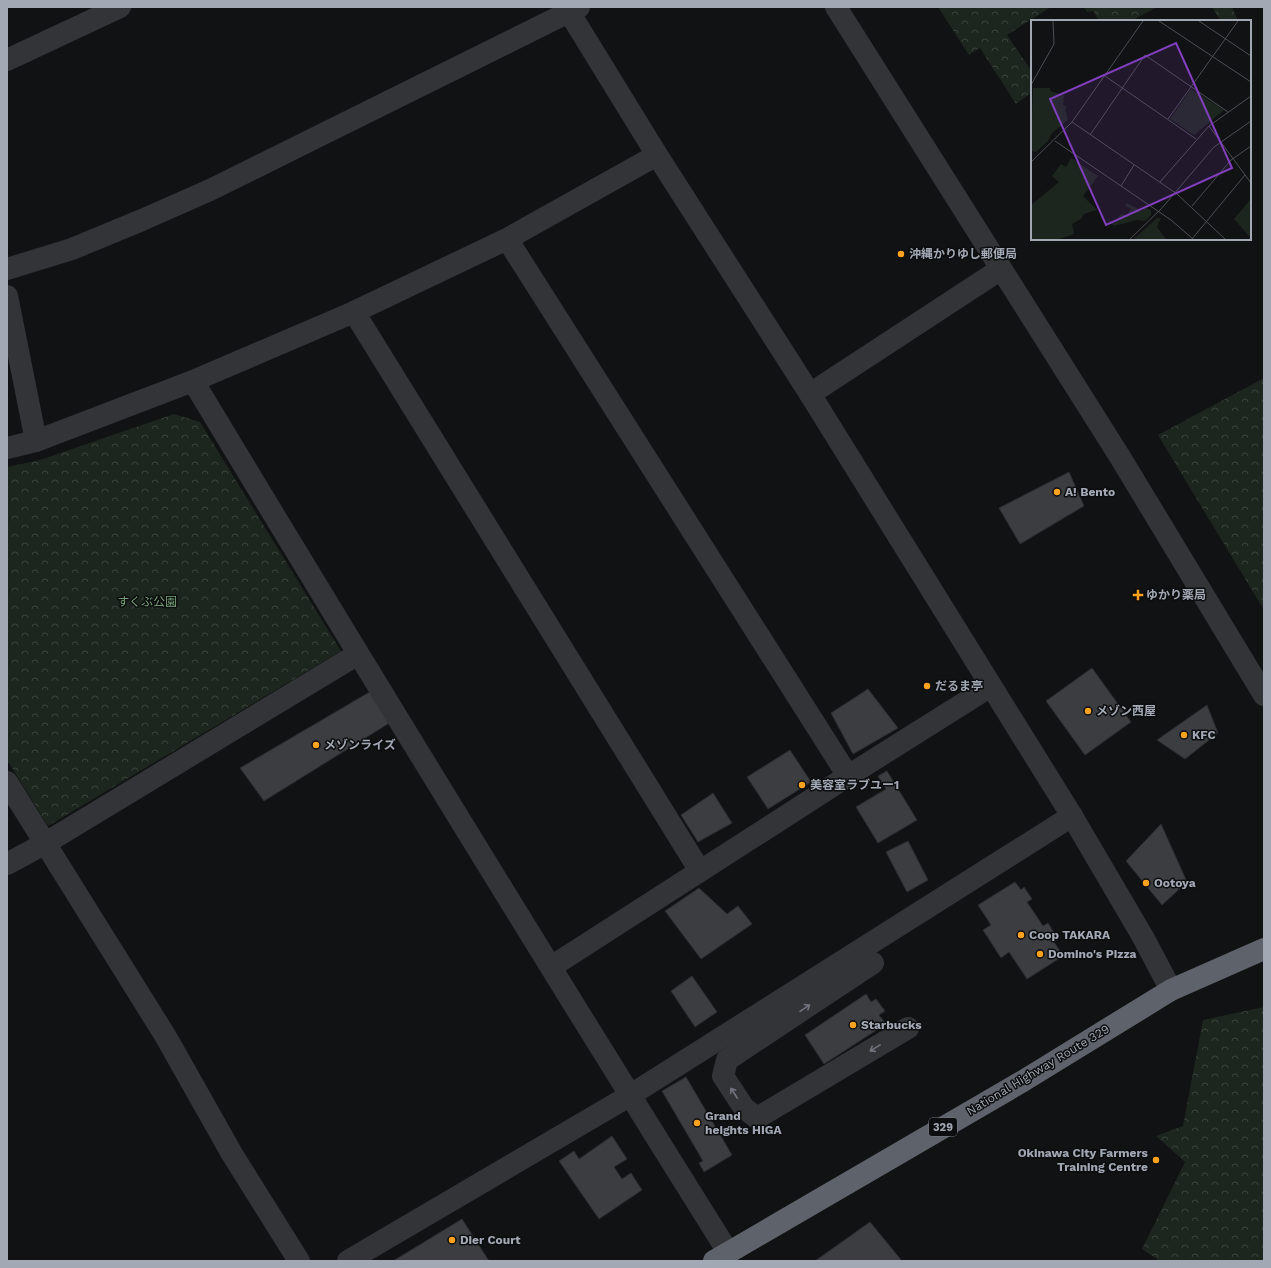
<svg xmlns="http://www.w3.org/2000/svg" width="1271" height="1268" viewBox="0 0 1271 1268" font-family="'Work Sans','Noto Sans JP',sans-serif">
	<defs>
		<pattern id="park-crowns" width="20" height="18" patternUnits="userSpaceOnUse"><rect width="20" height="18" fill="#1d261e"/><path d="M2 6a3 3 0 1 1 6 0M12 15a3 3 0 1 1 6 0" fill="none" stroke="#3b433c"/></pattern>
	</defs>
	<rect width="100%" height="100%" fill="#111213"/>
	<g fill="url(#park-crowns)">
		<polygon points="938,7 1051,7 1007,35 1032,72 1032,92 1016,104 980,48 969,55"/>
		<polygon points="1084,7 1157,7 1131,21 1099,21 1093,11 1087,12"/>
		<polygon points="1212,7 1232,7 1238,21 1221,21"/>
		<polygon points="1264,378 1264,610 1158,435"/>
		<polygon points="174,414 200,422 341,651 48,826 7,760 7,467 40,460"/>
		<polygon points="1264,1007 1264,1261 1160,1261 1142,1249 1185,1162 1156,1136 1183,1126 1203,1020"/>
	</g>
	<g fill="#3b3d41" stroke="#2b2c2f">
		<polygon points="1069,472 1084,506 1020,544 999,508"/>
		<polygon points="1092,668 1131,722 1085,755 1046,701"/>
		<polygon points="868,689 898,728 853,754 831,713"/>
		<polygon points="373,690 391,722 264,801 240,768"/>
		<polygon points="1207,705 1218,733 1185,759 1157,740"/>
		<polygon points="790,750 811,782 768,809 747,777"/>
		<polygon points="887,771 917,820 878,843 856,807 886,789 878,776"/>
		<polygon points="713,793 732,823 698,842 681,815"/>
		<polygon points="1161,824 1187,882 1162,905 1126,861"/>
		<polygon points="908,841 928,880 907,892 886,852"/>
		<polygon points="1015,882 1021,890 1024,887 1032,899 1027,902 1043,926 1048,923 1058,939 1054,942 1063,956 1027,979 1009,952 1001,958 983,930 991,925 978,905"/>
		<polygon points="699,888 727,914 738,906 752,924 701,959 665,911"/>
		<polygon points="692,976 717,1012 695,1027 671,991"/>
		<polygon points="866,994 871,1002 876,999 885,1011 879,1015 886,1024 824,1064 805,1035"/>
		<polygon points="686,1077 732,1155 704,1172 699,1163 703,1161 662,1091"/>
		<polygon points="612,1136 627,1159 614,1167 622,1179 631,1173 642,1190 599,1219 559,1161 574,1151 579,1159"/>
		<polygon points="462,1219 489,1261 393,1261"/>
		<polygon points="870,1222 902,1261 815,1261"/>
	</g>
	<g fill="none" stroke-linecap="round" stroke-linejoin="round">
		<g stroke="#323438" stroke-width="22">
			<polyline points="566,7 657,155 810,394 1072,816 1143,937 1171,990"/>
			<polyline points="836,7 1120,457 1264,695"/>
			<polyline points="7,60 120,7"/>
			<polyline points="507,239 848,776"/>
			<polyline points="7,269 72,249 142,220 210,190 579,7"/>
			<polyline points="7,296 36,441"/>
			<polyline points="354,312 700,871"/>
			<path d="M193,381C369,673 547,963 728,1252"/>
			<polyline points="810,394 1001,269"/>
			<polyline points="7,448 36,441 193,381 354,312 507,239 657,155"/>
			<polyline points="7,782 166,1037 232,1154 299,1261"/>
			<polyline points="7,864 44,844 358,654"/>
			<polyline points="873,963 727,1060 723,1076 744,1108 757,1118 908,1028"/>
			<polyline points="551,967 848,776 991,686"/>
			<polyline points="348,1261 629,1096 1072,816"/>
		</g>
		<polyline stroke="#5e626a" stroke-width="22" points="714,1261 1023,1081 1171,990 1264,949"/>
	</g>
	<defs><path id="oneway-shaft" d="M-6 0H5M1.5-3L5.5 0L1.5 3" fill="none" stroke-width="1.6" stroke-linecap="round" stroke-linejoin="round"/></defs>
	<g stroke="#70747d">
		<use href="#oneway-shaft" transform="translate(805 1008) rotate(-34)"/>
		<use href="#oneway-shaft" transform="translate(875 1048) rotate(149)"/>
		<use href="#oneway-shaft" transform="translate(734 1093) rotate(-123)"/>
	</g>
	<g fill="#ffa31e" stroke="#0c0d0e" stroke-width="1.5">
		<circle cx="901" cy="254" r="4"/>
		<circle cx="1057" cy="492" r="4"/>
		<path d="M1136 589h4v4h4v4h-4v4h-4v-4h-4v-4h4z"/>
		<circle cx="927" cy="686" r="4"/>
		<circle cx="1088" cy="711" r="4"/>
		<circle cx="1184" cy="735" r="4"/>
		<circle cx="316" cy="745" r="4"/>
		<circle cx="802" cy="785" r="4"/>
		<circle cx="1146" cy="883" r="4"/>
		<circle cx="1021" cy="935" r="4"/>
		<circle cx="1040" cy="954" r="4"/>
		<circle cx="853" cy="1025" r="4"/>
		<circle cx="697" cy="1123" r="4"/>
		<circle cx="1156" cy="1160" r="4"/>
		<circle cx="452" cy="1240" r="4"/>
	</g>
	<g text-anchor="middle" stroke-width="3" stroke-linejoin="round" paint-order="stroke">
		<rect fill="#0c0d0e" stroke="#757a83" stroke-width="1" x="929" y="1118" width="28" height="18" rx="3"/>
		<g font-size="11" font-weight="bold" fill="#a2a9b5">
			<text x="943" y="1131">329</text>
		</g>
		<g font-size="12" font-weight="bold" fill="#a2a9b5" stroke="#0c0d0e" text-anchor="start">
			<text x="909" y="258">沖縄かりゆし郵便局</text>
			<text x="1065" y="496">A! Bento</text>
			<text x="1146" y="599">ゆかり薬局</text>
			<text x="935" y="690">だるま亭</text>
			<text x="1096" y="715">メゾン西屋</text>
			<text x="1192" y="739">KFC</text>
			<text x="324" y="749">メゾンライズ</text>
			<text x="810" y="789">美容室ラブユー1</text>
			<text x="1154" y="887">Ootoya</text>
			<text x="1029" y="939">Coop TAKARA</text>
			<text x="1048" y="958">Domino's Pizza</text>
			<text x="861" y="1029">Starbucks</text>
			<text x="705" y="1120">Grand<tspan x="705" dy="14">heights HIGA</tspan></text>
			<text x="1148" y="1157" text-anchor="end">Okinawa City Farmers<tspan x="1148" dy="14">Training Centre</tspan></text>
			<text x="460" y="1244">Dier Court</text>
		</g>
		<g font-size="12" fill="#77a277" stroke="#0c0d0e">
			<text x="147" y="606">すくぶ公園</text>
		</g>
		<g font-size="12" fill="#a2a9b5" stroke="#0c0d0e">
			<text transform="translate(1038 1070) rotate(-31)" y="4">National Highway Route 329</text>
		</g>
	</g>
	<g transform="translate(1031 20)">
		<rect width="220" height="220" fill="#111213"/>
		<path d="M2,68H19V71L33,75L32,85L36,87L34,89L37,100L21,113L17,121L5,132L0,131ZM160,69L193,90L163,115L139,99ZM40,138L67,156L52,176L66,190L53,194L50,199L41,204L43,213L41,215L28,219H0V185L28,162L21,156L30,144L35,147ZM220,179V218L203,199ZM96,183L111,191L113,187L120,190V195L114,201L106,200L83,206L75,198L83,203L90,194L96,195L100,189L94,186ZM126,198H130L126,207L135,219H103Z" fill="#1d261e"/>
		<path fill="none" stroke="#4b4e54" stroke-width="1" d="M128,1L220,62M168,1L220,36M74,56L165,119M0,65L23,24L22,1M137,99L207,1M41,102L146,174L194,219M178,106L220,163M59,115L114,35L197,92M24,121L140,200L162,219M0,142L41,102L112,1M129,162L178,106L220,76M90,166L103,145M161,186L200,140L220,126M99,219L130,189L183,127L220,101M161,219L214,155"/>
		<path fill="#813fbe" fill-opacity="0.15" stroke="#813fbe" stroke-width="2" d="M145,23L201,148L75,205L19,79Z"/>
		<rect width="220" height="220" fill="none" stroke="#a2a9b5" stroke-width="2"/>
	</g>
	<rect width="1271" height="1268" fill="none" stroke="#a2a9b5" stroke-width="16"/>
</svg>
